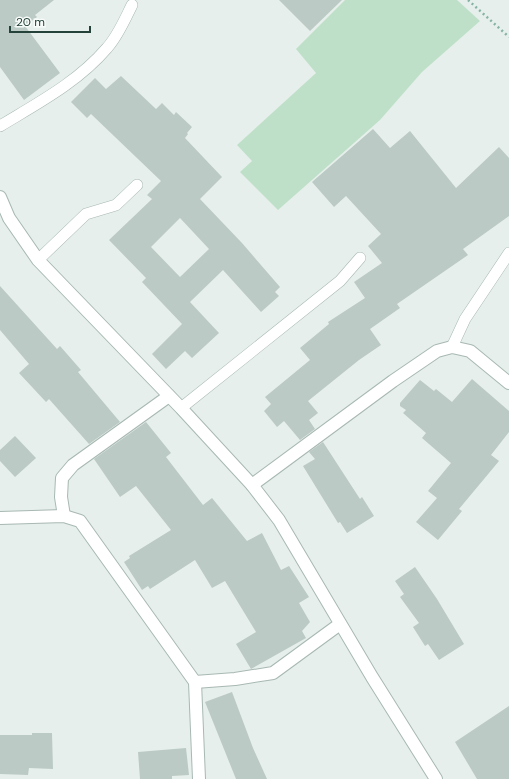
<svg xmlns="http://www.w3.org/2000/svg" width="509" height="779" viewBox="0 0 509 779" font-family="'DM Sans',sans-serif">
	<rect width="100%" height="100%" fill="#e6efeb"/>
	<polygon fill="#bfe0c8" points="345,0 457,0 480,21 422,72 380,120 278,210 240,172 252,161 237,145 316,73 296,49"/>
	<g fill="#bbcac4" fill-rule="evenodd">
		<polygon points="0,0 54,0 35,15 37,17 25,26 60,73 24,100 0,67"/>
		<polygon points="279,0 342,0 310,31"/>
		<path d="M121,76L156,109L162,103L174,115L176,112L192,127L187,133L188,134L185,138L222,177L200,199L242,243L280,287L275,292L279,296L261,312L223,270L190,302L219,333L192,358L185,351L166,369L152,354L182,324L142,282L146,278L109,240L152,199L147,195L161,181L91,114L87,118L71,102L95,78L106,89ZM180,218L209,249L180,277L151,247Z"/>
		<polygon points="373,129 390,148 410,131 456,188 499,147 509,158 509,216 463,249 468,255 397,304 400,308 370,329 381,345 359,360 308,401 318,413 309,420 315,429 300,440 284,421 277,427 264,411 271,404 265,397 310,360 300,348 329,324 328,322 365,298 354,282 382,263 368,246 381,234 346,196 334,207 312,182"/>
		<polygon points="0,286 57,349 60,346 81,370 78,372 120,422 89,444 49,399 46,402 19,373 29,364 0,330"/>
		<polygon points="472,379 509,411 509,432 491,455 499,461 459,509 462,511 438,540 416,522 437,498 428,491 451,463 422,438 426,433 403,413 406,410 400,406 400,403 420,380 434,391 436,389 452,402"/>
		<polygon points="146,422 171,453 166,457 203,505 212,498 247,541 262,533 281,570 289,566 309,597 299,603 310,622 302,631 306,638 251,669 236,644 256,632 225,581 212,588 195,560 150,589 148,586 142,590 124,562 130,558 129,556 171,530 136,486 120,497 94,459"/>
		<polygon points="15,436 36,458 15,477 0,461 0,450"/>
		<polygon points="323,442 360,499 362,497 374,516 347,533 340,522 338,523 303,466 315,459 309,452"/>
		<polygon points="415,567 437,599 464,644 439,660 428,644 425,646 413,627 419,623 400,597 404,594 395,581"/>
		<polygon points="232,692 253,748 267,779 236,779 205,702"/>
		<polygon points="509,706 509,779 477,779 455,742"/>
		<polygon points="32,733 52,733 53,769 29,768 28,775 0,774 0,735 32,735"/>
		<polygon points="186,748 189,775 172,776 172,779 140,779 138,752"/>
	</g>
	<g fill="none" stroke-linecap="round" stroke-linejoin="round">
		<g stroke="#a8b8b2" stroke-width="12">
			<g id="service">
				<path d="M0,126C38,103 78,82 107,48C118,36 125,19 132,5"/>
				<polyline points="38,260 86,214 116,205 137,185"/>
				<polyline points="452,347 465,319 509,253"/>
				<polyline points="181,408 340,281 360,258"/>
			</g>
		</g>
		<g stroke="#a8b8b2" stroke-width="14">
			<g id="minor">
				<polyline points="0,197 9,218 38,260 181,408 252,485 279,520 372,677 436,779"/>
				<polyline points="252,485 393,381 437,351 452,347 470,351 509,383"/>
				<polyline points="64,516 61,497 62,478 73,465 169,396"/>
				<polyline points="0,518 64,516 80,521 195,682 199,779"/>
				<polyline points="195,682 235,679 273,673 340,624"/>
			</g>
		</g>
		<polyline stroke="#86b3a5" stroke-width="2.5" stroke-dasharray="2 3" stroke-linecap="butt" points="468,0 509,37"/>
		<use href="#service" stroke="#fff" stroke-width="11"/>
		<use href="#minor" stroke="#fff" stroke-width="12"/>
	</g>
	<path d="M10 26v6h80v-6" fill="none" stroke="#24423a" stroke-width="2"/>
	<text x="16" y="26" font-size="12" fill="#24423a" stroke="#f7fbf9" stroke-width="3" paint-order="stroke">20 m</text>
</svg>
